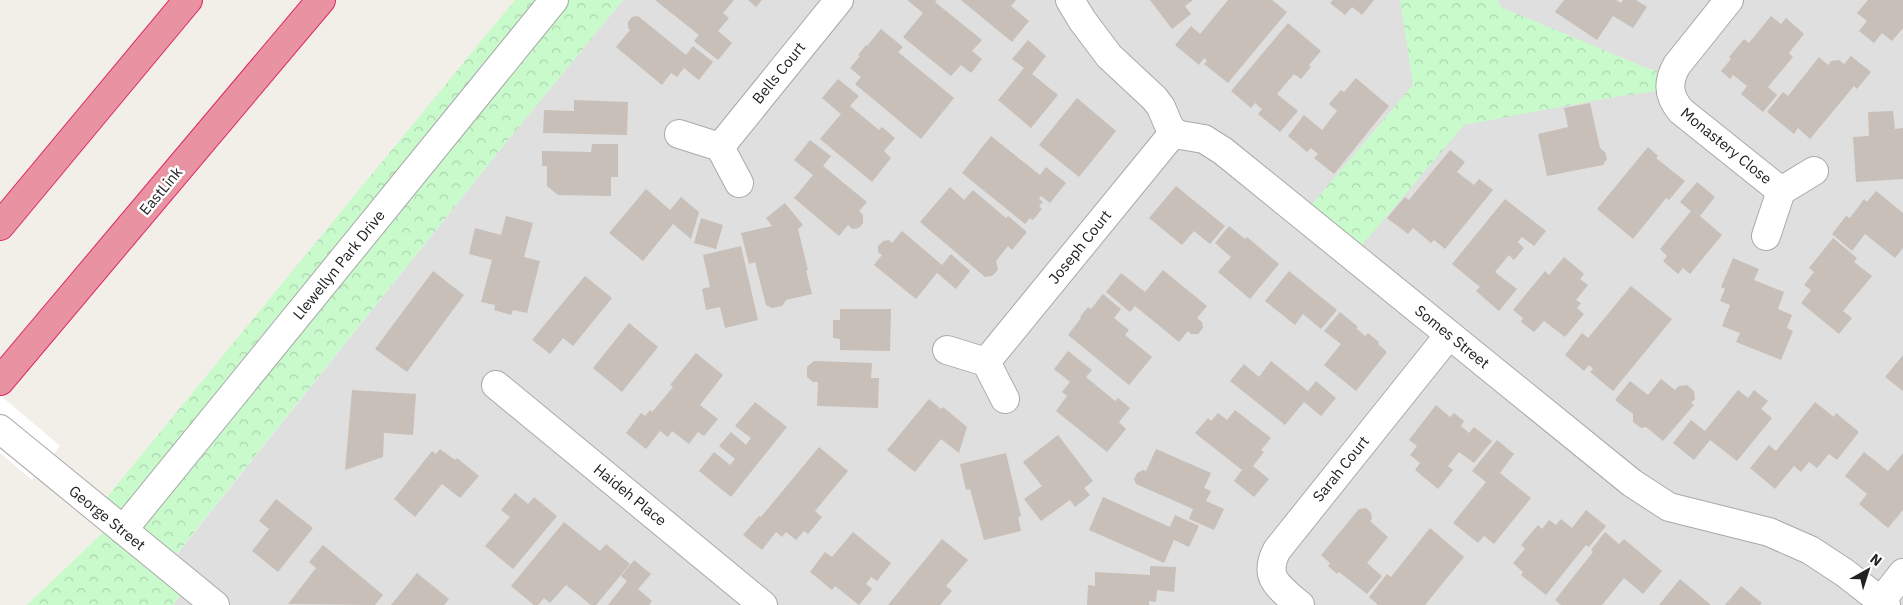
<svg xmlns="http://www.w3.org/2000/svg" width="1903" height="605" viewBox="0 0 1903 605" font-family="'IBM Plex Sans',sans-serif">
	<defs>
		<pattern id="park-crowns" width="20" height="18" patternUnits="userSpaceOnUse" patternTransform="scale(1.25)"><rect width="20" height="18" fill="#c8facc"/><path d="M2 6a3 3 0 1 1 6 0M12 15a3 3 0 1 1 6 0" fill="none" stroke="#acd6af"/></pattern>
	</defs>
	<rect width="100%" height="100%" fill="#f2efe9"/>
	<polygon fill="#e0dfdf" points="623,0 1903,0 1903,605 173,605 189,584 167,567 508,140"/>
	<g fill="url(#park-crowns)">
		<polygon points="515,0 623,0 508,140 167,566 189,584 173,605 27,605 113,523 97,509"/>
		<polygon points="1400,0 1497,0 1503,8 1642,66 1671,76 1670,89 1609,98 1464,125 1353,256 1302,216 1413,85"/>
	</g>
	<polygon fill="#fff" points="0,395 60,446 32,480 0,453"/>
	<g fill="#c7bfb8">
		<polygon points="655,0 734,0 723,13 729,18 718,31 732,43 718,60 694,41 699,35"/>
		<polygon points="748,0 762,0 756,7"/>
		<polygon points="907,0 937,0 935,2 982,40 972,51 982,59 971,73 961,65 951,76 903,37 923,13"/>
		<polygon points="961,0 1016,0 1011,6 1029,21 1012,42"/>
		<polygon points="1150,0 1193,0 1185,6 1191,14 1172,29"/>
		<polygon points="1228,0 1272,0 1287,12 1228,83 1204,64 1207,61 1204,58 1199,65 1175,45 1191,26 1200,34"/>
		<polygon points="1333,0 1374,0 1362,15 1352,7 1345,15 1330,3"/>
		<polygon points="1564,0 1616,0 1621,3 1623,0 1636,0 1647,7 1633,28 1613,16 1597,40 1555,12"/>
		<polygon points="1868,0 1903,0 1903,28 1892,41 1882,33 1874,43 1859,31 1867,21 1857,13"/>
		<polygon points="638,16 686,55 693,46 713,62 699,80 684,68 677,77 671,73 662,85 616,47 630,30 628,28 628,22 632,17"/>
		<polygon points="1771,16 1781,24 1786,18 1804,34 1789,53 1793,57 1768,87 1777,95 1763,112 1741,94 1747,86 1733,75 1730,79 1721,71 1731,59 1729,57 1744,39 1749,43"/>
		<polygon points="1288,23 1321,51 1309,65 1311,67 1301,79 1294,74 1277,94 1298,111 1280,132 1258,114 1262,109 1255,103 1251,108 1231,91"/>
		<polygon points="881,29 903,47 898,52 954,98 921,139 855,84 861,77 850,68 860,56 858,55 866,45 867,46"/>
		<polygon points="1028,40 1046,56 1032,74 1058,95 1031,128 998,100 1024,68 1012,59"/>
		<polygon points="1851,56 1871,72 1857,89 1854,86 1810,139 1798,128 1794,134 1767,112 1783,92 1788,96 1819,57 1828,65 1831,61 1839,60 1844,64"/>
		<polygon points="1356,78 1389,106 1334,174 1314,158 1318,154 1311,148 1307,152 1288,136 1304,115 1322,130 1337,111 1329,104 1341,90 1344,92"/>
		<polygon points="838,79 859,96 850,106 879,130 882,127 895,138 884,151 891,158 872,182 820,139 841,114 822,98"/>
		<polygon points="1077,98 1116,131 1079,177 1039,145"/>
		<polygon points="574,100 628,102 627,135 543,133 544,110 574,111"/>
		<polygon points="1590,103 1600,148 1605,152 1607,159 1603,165 1547,176 1538,134 1568,127 1564,108"/>
		<polygon points="1893,111 1895,129 1903,128 1903,179 1856,182 1853,137 1869,136 1868,112"/>
		<polygon points="991,136 1040,175 1046,167 1066,183 1050,203 1041,196 1039,199 1043,202 1039,206 1042,209 1033,220 1030,218 1025,224 962,173"/>
		<polygon points="810,140 831,156 823,166 867,202 859,211 863,215 863,223 859,228 852,229 848,225 839,236 794,198 813,175 794,160"/>
		<polygon points="592,144 618,144 618,177 611,177 611,196 558,195 547,186 547,166 542,166 542,151 591,152"/>
		<polygon points="1648,147 1658,156 1656,158 1685,181 1669,200 1666,198 1633,239 1597,209"/>
		<polygon points="1450,150 1465,162 1457,172 1474,185 1479,179 1493,190 1445,249 1434,240 1431,243 1413,228 1408,234 1387,218 1405,197 1409,200"/>
		<polygon points="1697,182 1715,197 1700,216 1722,235 1690,274 1683,268 1678,274 1663,261 1667,256 1660,249 1691,211 1680,202"/>
		<polygon points="1176,186 1225,226 1210,244 1194,231 1182,245 1149,218"/>
		<polygon points="950,187 964,200 973,190 1006,218 1008,216 1027,232 1012,250 1008,246 996,261 998,270 992,276 985,277 920,222"/>
		<polygon points="646,189 670,210 681,197 699,212 691,239 673,224 643,261 609,233"/>
		<polygon points="1876,191 1903,213 1903,248 1895,258 1865,234 1852,251 1832,234 1846,216 1850,218 1864,199 1867,202"/>
		<polygon points="1505,199 1546,231 1534,246 1522,237 1518,242 1524,248 1514,260 1509,255 1495,272 1517,289 1499,311 1476,291 1480,287 1452,264"/>
		<polygon points="785,203 803,225 798,229 808,270 806,270 812,294 786,300 782,306 772,308 766,305 755,262 749,264 741,233 772,226 766,218"/>
		<polygon points="506,216 533,223 524,257 540,261 527,313 513,310 511,315 494,310 495,305 481,302 492,260 469,254 475,228 501,235"/>
		<polygon points="701,218 723,225 716,249 694,243"/>
		<polygon points="1229,226 1245,239 1247,237 1279,264 1250,299 1218,272 1231,257 1215,243"/>
		<polygon points="902,231 942,265 951,254 970,271 956,289 937,273 916,299 874,265 882,255 878,252 878,246 883,241 889,240 892,243"/>
		<polygon points="1833,238 1857,258 1854,262 1872,276 1843,311 1852,318 1839,334 1801,303 1811,290 1804,285 1814,272 1809,268"/>
		<polygon points="741,246 758,320 725,328 720,307 706,310 702,289 710,287 703,255"/>
		<polygon points="1564,257 1584,274 1580,279 1588,285 1576,300 1581,303 1577,308 1584,314 1565,337 1544,321 1534,332 1521,322 1523,318 1513,310 1545,271 1549,275"/>
		<polygon points="1733,258 1759,269 1754,280 1784,292 1778,309 1792,315 1787,328 1793,331 1781,360 1736,342 1740,333 1722,326 1730,305 1720,301 1725,289 1721,287"/>
		<polygon points="1163,270 1207,306 1197,318 1202,322 1203,328 1198,334 1191,334 1188,331 1179,342 1135,306 1130,312 1106,292 1121,273 1145,292"/>
		<polygon points="433,271 464,295 407,372 375,349"/>
		<polygon points="1289,271 1337,310 1321,329 1303,314 1295,325 1265,301"/>
		<polygon points="585,276 612,298 573,346 563,338 550,354 532,340"/>
		<polygon points="1631,286 1672,319 1613,391 1590,372 1593,369 1589,365 1584,371 1565,355 1582,333 1588,338"/>
		<polygon points="1103,294 1121,309 1114,318 1129,330 1125,335 1152,357 1129,385 1068,335 1081,318 1080,317 1088,307 1091,309"/>
		<polygon points="840,309 891,309 890,351 840,350 840,339 833,338 833,320 840,320"/>
		<polygon points="1340,312 1358,327 1356,328 1365,336 1368,333 1379,342 1378,344 1387,352 1356,391 1324,365 1341,344 1324,331"/>
		<polygon points="629,323 658,347 622,392 593,368"/>
		<polygon points="1068,351 1092,370 1086,377 1115,401 1118,398 1130,408 1119,422 1126,429 1107,452 1056,411 1067,396 1062,392 1070,382 1054,369"/>
		<polygon points="696,353 723,375 700,405 718,419 704,436 698,432 689,444 672,431 668,437 660,431 646,449 626,433 641,413 645,416 650,410 652,412 673,387 670,385"/>
		<polygon points="1903,355 1903,391 1885,377"/>
		<polygon points="814,361 872,363 871,378 879,378 878,408 817,406 818,382 813,382 807,377 807,367"/>
		<polygon points="1271,361 1308,391 1316,381 1336,398 1321,416 1304,402 1285,425 1230,381 1244,364 1259,377"/>
		<polygon points="1661,379 1675,390 1679,386 1687,385 1694,391 1695,399 1691,403 1694,405 1663,441 1646,427 1641,428 1633,422 1633,414 1615,400 1630,381 1648,395"/>
		<polygon points="352,390 416,394 413,435 384,433 383,457 345,470"/>
		<polygon points="1738,390 1748,398 1754,390 1768,401 1761,409 1772,418 1737,461 1710,440 1694,460 1673,443 1691,420 1705,431"/>
		<polygon points="929,399 941,409 943,407 967,427 959,453 941,439 915,472 887,450"/>
		<polygon points="755,402 787,427 731,497 699,471 714,452 730,465 735,459 719,446 731,432 746,445 751,438 735,426"/>
		<polygon points="1815,402 1834,417 1836,413 1859,432 1837,460 1829,454 1817,468 1809,462 1801,472 1794,466 1775,489 1750,468 1769,445 1776,451"/>
		<polygon points="1436,405 1450,417 1454,413 1464,421 1461,426 1469,433 1474,427 1492,441 1474,463 1459,452 1448,466 1453,470 1438,489 1415,470 1420,463 1410,455 1417,446 1409,440"/>
		<polygon points="1235,410 1271,438 1261,450 1264,452 1253,466 1269,479 1254,497 1234,481 1242,470 1195,433 1208,418 1211,421 1218,413 1227,420"/>
		<polygon points="1058,435 1093,481 1084,488 1090,495 1075,507 1070,500 1041,521 1024,499 1042,486 1023,462"/>
		<polygon points="1497,440 1514,454 1500,473 1531,498 1494,544 1484,536 1478,543 1453,523 1486,482 1472,471"/>
		<polygon points="819,447 848,471 815,511 822,517 808,534 804,531 796,540 786,532 782,537 776,532 762,550 743,535 759,516 761,517"/>
		<polygon points="440,449 455,460 457,458 479,476 460,498 442,484 415,517 394,499 432,451 436,454"/>
		<polygon points="1156,449 1211,473 1204,488 1211,491 1206,501 1224,509 1214,530 1189,519 1193,509 1136,484 1134,479 1137,473 1143,470 1146,471"/>
		<polygon points="1864,452 1888,471 1903,453 1903,510 1888,528 1859,504 1867,494 1845,476"/>
		<polygon points="1006,453 1021,516 1018,517 1021,531 984,540 970,489 966,490 960,464"/>
		<polygon points="515,493 528,504 534,497 557,516 513,569 485,546 510,517 501,510"/>
		<polygon points="1103,497 1170,527 1175,515 1199,526 1189,547 1174,540 1164,563 1089,530"/>
		<polygon points="276,499 313,528 278,572 252,551 269,529 259,521"/>
		<polygon points="1366,508 1371,513 1372,519 1370,521 1388,537 1367,563 1382,576 1367,594 1339,572 1337,574 1328,566 1330,563 1321,555 1359,509"/>
		<polygon points="1586,510 1606,526 1589,547 1586,545 1546,595 1521,575 1523,572 1513,563 1525,549 1521,545 1538,525 1542,529 1549,520 1556,525 1561,519 1572,528"/>
		<polygon points="564,522 600,551 606,544 630,564 596,605 591,605 566,585 550,603 544,598 538,605 534,605 511,586"/>
		<polygon points="1430,528 1464,557 1425,605 1378,605 1369,597 1387,574 1391,577"/>
		<polygon points="853,532 891,563 877,581 871,577 866,584 872,589 859,605 835,586 832,590 810,572 825,552 832,557"/>
		<polygon points="1605,532 1619,544 1624,539 1662,571 1643,594 1624,578 1602,605 1561,605 1555,600 1593,552 1591,550"/>
		<polygon points="942,539 968,560 946,586 952,591 940,605 888,605"/>
		<polygon points="323,545 383,595 375,605 288,604 316,568 309,562"/>
		<polygon points="634,560 651,574 638,589 652,601 649,605 608,605 627,581 621,576"/>
		<polygon points="1150,566 1176,567 1174,592 1157,590 1156,602 1149,601 1149,605 1087,605 1088,585 1095,586 1095,572 1150,575"/>
		<polygon points="417,573 449,599 444,605 391,605"/>
		<polygon points="1680,579 1711,605 1659,605"/>
		<polygon points="1741,586 1762,603 1760,605 1725,605"/>
	</g>
	<g fill="none" stroke-linecap="round" stroke-linejoin="round">
		<g stroke="#a9a9a9" stroke-width="30">
			<g id="minor">
				<polyline points="1070,0 1082,20 1109,56 1154,98 1161,107 1169,126 1174,132 1180,135 1204,139 1223,151 1632,483 1669,507 1769,532 1810,550 1845,573 1886,605"/>
				<path d="M1729,0L1677,65C1667,82 1668,96 1681,111L1781,191"/>
				<polyline points="679,134 720,147 739,183"/>
				<polyline points="720,147 839,0"/>
				<polyline points="1766,236 1781,191 1814,171"/>
				<polyline points="947,350 986,362 1005,399"/>
				<polyline points="986,362 1174,132"/>
				<polyline points="496,385 763,605"/>
				<polyline points="0,429 215,605"/>
				<polyline points="123,530 554,0"/>
				<polyline points="1881,601 1903,573"/>
				<path d="M1300,605C1280,588 1262,578 1277,550L1449,335"/>
			</g>
		</g>
		<g stroke="#dc2a67" stroke-width="30">
			<g id="highway">
				<polyline points="0,226 188,0"/>
				<polyline points="0,381 321,0"/>
			</g>
		</g>
		<use href="#minor" stroke="#fff" stroke-width="28"/>
		<use href="#highway" stroke="#e892a2" stroke-width="28"/>
	</g>
	<g text-anchor="middle" stroke-width="5" stroke-linejoin="round" paint-order="stroke">
		<g font-size="15" fill="#222" stroke="#fff">
			<text transform="translate(779 73) rotate(-51)" y="5">Bells Court</text>
			<text transform="translate(1726 146) rotate(39)" y="5">Monastery Close</text>
			<text transform="translate(161 191) rotate(-50)" y="5">EastLink</text>
			<text transform="translate(1080 247) rotate(-51)" y="5">Joseph Court</text>
			<text transform="translate(339 265) rotate(-51)" y="5">Llewellyn Park Drive</text>
			<text transform="translate(1452 337) rotate(39)" y="5">Somes Street</text>
			<text transform="translate(1341 469) rotate(-51)" y="5">Sarah Court</text>
			<text transform="translate(630 495) rotate(39)" y="5">Haideh Place</text>
			<text transform="translate(107 518) rotate(39)" y="5">George Street</text>
		</g>
	</g>
	<g transform="translate(1868 570) rotate(39)" stroke="#ffffff" stroke-width="4" paint-order="stroke">
	<path d="M0-4L9 19L0 12L-9 19Z" fill="#222222"/>
	<text y="-8" font-size="14" font-weight="bold" text-anchor="middle" fill="#222222">N</text>
	</g>
</svg>
